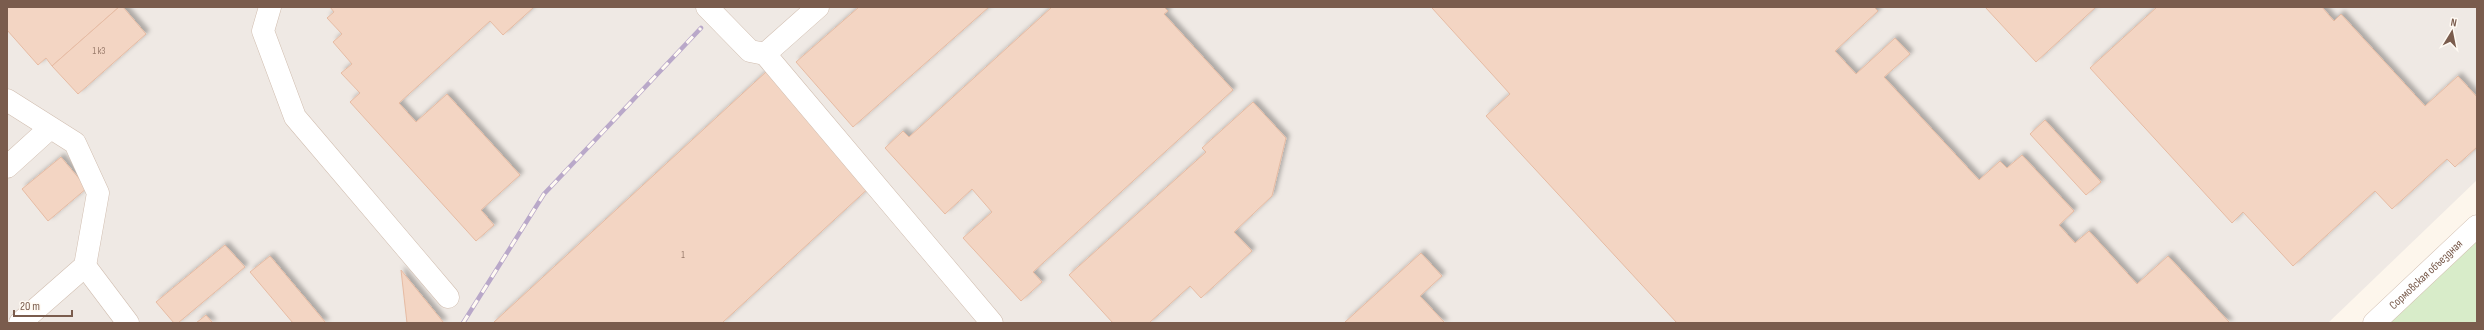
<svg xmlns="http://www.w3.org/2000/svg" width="2484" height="330" viewBox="0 0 2484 330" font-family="'Sofia Sans Condensed',sans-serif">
	<defs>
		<filter id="shadow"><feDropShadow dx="3.5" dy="-3.5" stdDeviation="2" flood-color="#0004"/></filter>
	</defs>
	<rect width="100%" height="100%" fill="#fdf6ec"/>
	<polygon fill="#efe9e4" points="7,7 2477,7 2477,180 2328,323 7,323"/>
	<polygon fill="#d8ecc9" points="2477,240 2477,323 2389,323"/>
	<g fill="#f3d5c3" stroke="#e6bba3" filter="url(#shadow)">
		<polygon points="7,7 119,7 52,66 46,58 38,65 7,30"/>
		<polygon points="119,7 123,7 146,34 78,94 52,66"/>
		<polygon points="330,7 534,7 503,35 490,21 399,103 416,122 447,94 520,175 481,210 494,225 476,241 350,102 360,93 341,73 352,64 333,42 342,34 327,18 334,12"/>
		<polygon points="859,7 989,7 853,127 796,62"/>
		<polygon points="1052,7 1164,7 1168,11 1164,14 1233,90 1033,272 1042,282 1021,301 963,238 992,212 972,189 945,214 885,148 903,131 909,137"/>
		<polygon points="1433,7 1874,7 1878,11 1835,51 1856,74 1895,38 1910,54 1884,77 1979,180 2000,161 2007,168 2022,155 2074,211 2059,225 2075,243 2089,231 2137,284 2168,256 2230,323 1677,323 1486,116 1510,94 1432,8"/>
		<polygon points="1985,7 2096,7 2036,62"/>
		<polygon points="2157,7 2322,7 2334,21 2341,14 2425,106 2458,76 2477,97 2477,147 2455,167 2447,159 2392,209 2375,191 2293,266 2243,212 2232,223 2090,68"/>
		<polygon points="767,71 872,185 722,323 493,323"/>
		<polygon points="1253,102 1286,138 1272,196 1234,232 1252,251 1201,298 1190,286 1149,323 1113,323 1069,275 1206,152 1202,148"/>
		<polygon points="2045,120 2101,182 2086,195 2030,134"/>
		<polygon points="61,157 87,188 48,221 22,189"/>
		<polygon points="225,245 245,267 178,323 174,323 156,302"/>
		<polygon points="1421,253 1442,276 1420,296 1445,323 1344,323"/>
		<polygon points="270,256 326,323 293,323 250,272"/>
		<polygon points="401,270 444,323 407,323"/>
		<polygon points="206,315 213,323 196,323"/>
	</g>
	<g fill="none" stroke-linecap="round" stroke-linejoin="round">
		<g stroke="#d1beb0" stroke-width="23">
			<g id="minor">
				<polyline points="270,7 263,31 295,117 448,297"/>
				<polyline points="707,7 750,51 765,54"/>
				<polyline points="818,7 765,54 992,323"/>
				<polyline points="7,100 75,143 98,193 85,266 20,323"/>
				<polyline points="7,167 50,128"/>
				<polyline points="85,266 128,323"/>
				<path id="s1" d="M2374,323L2477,226"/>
			</g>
		</g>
		<use href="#minor" stroke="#fff" stroke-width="22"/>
		<g stroke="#b9a8c9" stroke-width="4.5">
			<polyline id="rail" points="463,323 544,194 701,28"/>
		</g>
		<use href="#rail" stroke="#fffaf3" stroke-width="3" stroke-dasharray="9" stroke-linecap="butt"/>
	</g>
	<g text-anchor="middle" stroke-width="3" stroke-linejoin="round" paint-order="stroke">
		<g font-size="10" fill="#987a6a">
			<text x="99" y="54">1 к3</text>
			<text x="683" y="258">1</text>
		</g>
		<g font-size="12" fill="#7a5c4d" stroke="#fffaf3">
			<text dy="4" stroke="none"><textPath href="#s1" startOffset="71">Сормовская объездная</textPath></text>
		</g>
	</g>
	<rect width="2484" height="330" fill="none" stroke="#7a5c4d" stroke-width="16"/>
	<g transform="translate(2452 32) rotate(10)" stroke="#fffaf3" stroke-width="3" paint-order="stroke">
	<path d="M0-3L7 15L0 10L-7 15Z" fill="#7a5c4d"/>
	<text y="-6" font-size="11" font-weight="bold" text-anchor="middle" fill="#7a5c4d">N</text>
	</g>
	<path d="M14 310v6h58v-6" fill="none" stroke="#7a5c4d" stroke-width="2"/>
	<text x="20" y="310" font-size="12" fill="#7a5c4d" stroke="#fffaf3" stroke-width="3" paint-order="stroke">20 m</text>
</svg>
